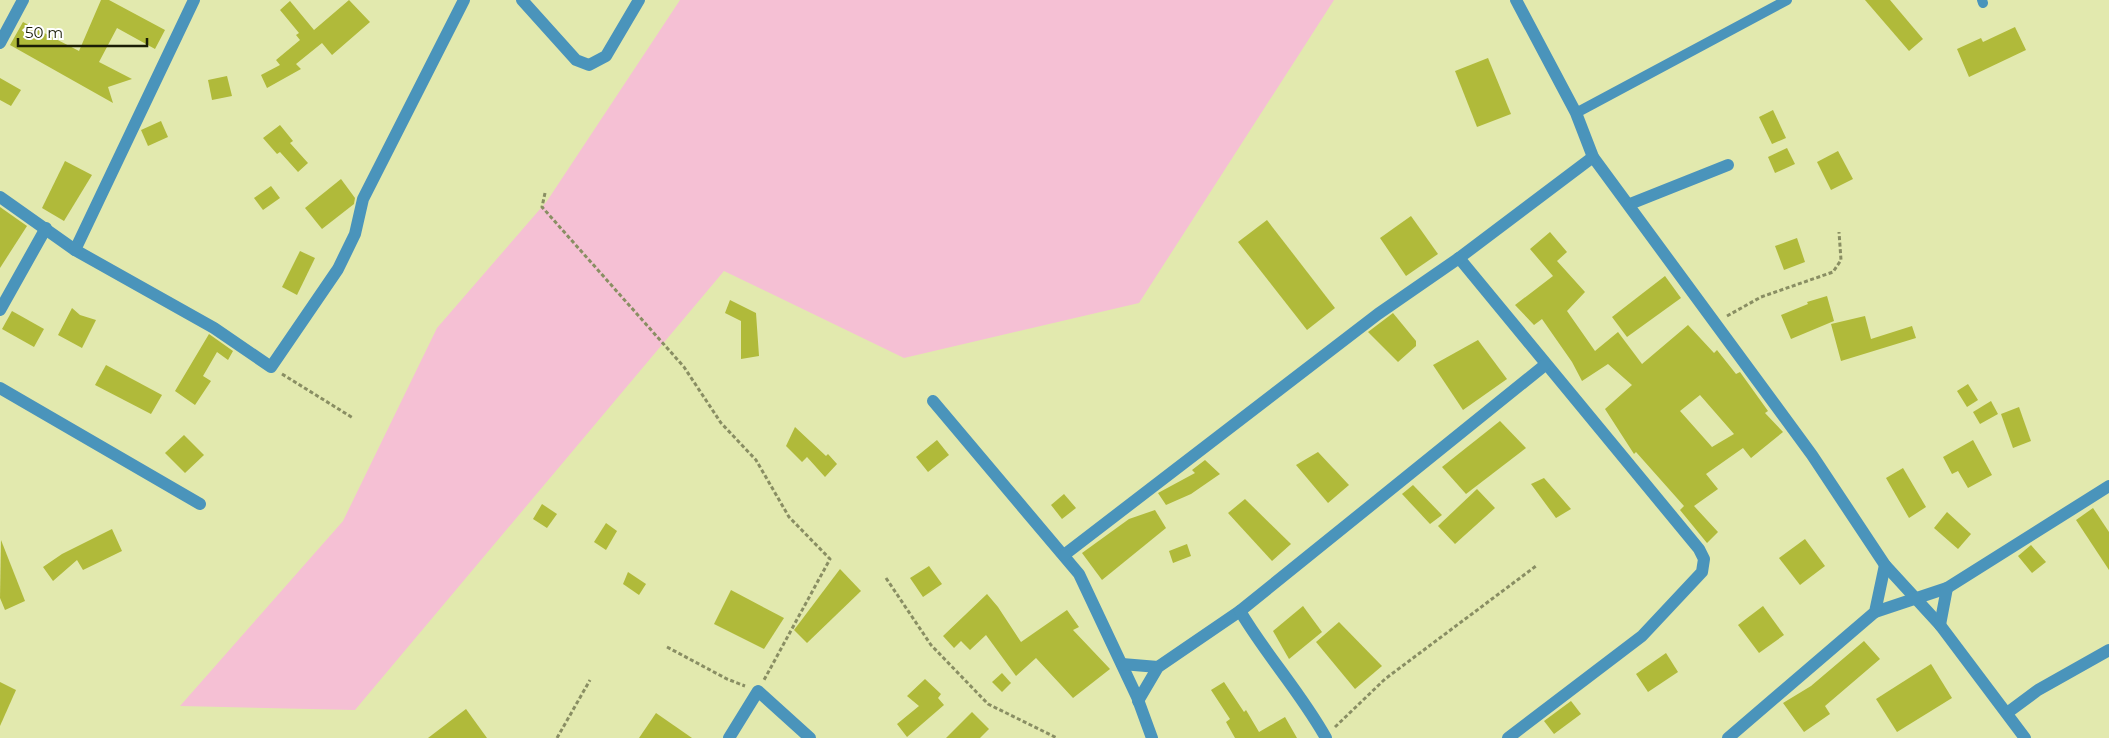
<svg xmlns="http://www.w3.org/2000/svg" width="2109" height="738" viewBox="0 0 2109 738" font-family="Montserrat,sans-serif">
	<rect width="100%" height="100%" fill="#e2e9ae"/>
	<polygon fill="#f5c0d4" points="680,0 1334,0 1139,303 904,358 724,271 355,710 180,706 343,521 437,328 547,201"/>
	<g fill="#b0ba3a" fill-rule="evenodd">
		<polygon points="101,0 109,0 165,30 155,49 117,28 99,62 132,79 108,87 113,103 10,45 23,22 79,51"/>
		<polygon points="349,0 370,22 332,55 322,43 296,64 301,69 267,88 261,75 280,65 276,60 300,40 296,35 299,33 280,10 290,1 314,30"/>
		<polygon points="1865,0 1890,0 1923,39 1909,51"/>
		<polygon points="2015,27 2026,50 1969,77 1957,49 1981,38 1983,42"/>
		<polygon points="1488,58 1511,114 1477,127 1455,71"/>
		<polygon points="227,76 232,96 212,100 208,80"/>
		<polygon points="0,78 21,90 11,106 0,100"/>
		<polygon points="1773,110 1786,138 1772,144 1759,117"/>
		<polygon points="161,121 168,137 148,146 141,130"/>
		<polygon points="280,125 293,141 290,143 308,163 298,172 280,152 277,154 263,138"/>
		<polygon points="1787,148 1795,164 1775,173 1768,157"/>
		<polygon points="1838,151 1853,179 1831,190 1817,162"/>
		<polygon points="65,161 92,175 64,221 42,208"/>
		<polygon points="341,179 355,198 354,204 322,229 305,208"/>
		<polygon points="271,186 280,198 263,210 254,198"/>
		<polygon points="0,207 27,226 0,268"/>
		<polygon points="1411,216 1438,254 1406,276 1380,238"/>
		<polygon points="1267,220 1335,308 1307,330 1238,242"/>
		<path d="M1550,232L1567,252L1557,261L1585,292L1567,311L1595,351L1618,332L1642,364L1688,325L1714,353L1717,350L1736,374L1740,372L1768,411L1765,413L1783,432L1751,458L1743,448L1706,474L1718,489L1694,506L1718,532L1707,543L1680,510L1684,506L1636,452L1634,454L1605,409L1632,385L1608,364L1582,381L1572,362L1542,319L1534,325L1515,305L1553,276L1530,249ZM1700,395L1734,434L1712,447L1680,411Z"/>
		<polygon points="1797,238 1805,262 1784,270 1775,246"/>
		<polygon points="300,251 315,258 297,295 282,287"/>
		<polygon points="1665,276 1681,298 1627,337 1612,317"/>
		<polygon points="1827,296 1834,321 1791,339 1781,315 1808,304 1807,302"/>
		<polygon points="730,300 756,313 759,356 741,359 741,321 725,313"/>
		<polygon points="72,308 80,315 96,320 82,348 58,335"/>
		<polygon points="12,311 44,329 34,347 2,329"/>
		<polygon points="1393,313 1416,341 1416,346 1398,362 1368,332"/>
		<polygon points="1865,316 1871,339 1912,326 1916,338 1841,361 1831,324"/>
		<polygon points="209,334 233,351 228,360 217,352 203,376 211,381 195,405 175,391"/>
		<polygon points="1478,340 1507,379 1463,410 1433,365"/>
		<polygon points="106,365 162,395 151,414 95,385"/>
		<polygon points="1968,384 1978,400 1967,407 1957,391"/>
		<polygon points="1991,401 1998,414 1980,424 1973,412"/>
		<polygon points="2019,407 2031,441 2013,448 2001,414"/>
		<polygon points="1500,421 1526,448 1466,494 1442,467"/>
		<polygon points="795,427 826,456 828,454 837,464 825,477 807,457 802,462 786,446"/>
		<polygon points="184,435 204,455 185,473 165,453"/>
		<polygon points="937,440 949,455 928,472 916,457"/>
		<polygon points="1973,440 1992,475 1968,488 1958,471 1952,474 1943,457"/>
		<polygon points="1318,452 1349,485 1328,503 1296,465"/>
		<polygon points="1205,460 1220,474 1191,494 1166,505 1158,493 1195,473 1192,470"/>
		<polygon points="1903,468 1926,507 1909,518 1886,478"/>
		<polygon points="1544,478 1571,509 1556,518 1531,484"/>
		<polygon points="1413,485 1442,515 1430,524 1402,494"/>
		<polygon points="1477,489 1495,508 1455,544 1438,526"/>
		<polygon points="1064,494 1076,508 1062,519 1051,505"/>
		<polygon points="1245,499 1291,544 1272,561 1228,513"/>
		<polygon points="542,504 557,514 547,528 533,519"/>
		<polygon points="2093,508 2109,532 2109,570 2076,520"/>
		<polygon points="1155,510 1166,528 1102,580 1082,553 1129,519"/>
		<polygon points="1947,512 1971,534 1958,549 1934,528"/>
		<polygon points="606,523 617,531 606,550 594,542"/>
		<polygon points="112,529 122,551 83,570 77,560 53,581 43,567 62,554"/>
		<polygon points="1805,539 1825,566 1800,585 1779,558"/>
		<polygon points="1,540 25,601 5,610 0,598"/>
		<polygon points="1187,544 1191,556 1173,563 1169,551"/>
		<polygon points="2031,545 2046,562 2032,573 2018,556"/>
		<polygon points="929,566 942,584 923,597 910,578"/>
		<polygon points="840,569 861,591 807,643 794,630"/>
		<polygon points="628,572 646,584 639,595 623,584"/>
		<polygon points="731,590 784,618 764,649 714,624"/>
		<polygon points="987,594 998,607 1021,642 1067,610 1079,627 1073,630 1110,669 1073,698 1036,658 1016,676 986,635 970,650 961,641 954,648 943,636"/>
		<polygon points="1303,606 1322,632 1289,659 1273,631"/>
		<polygon points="1763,606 1784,635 1759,653 1738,625"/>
		<polygon points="1339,622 1382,666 1355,689 1316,642"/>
		<polygon points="1864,641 1880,659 1825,706 1830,714 1804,732 1783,703 1811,686"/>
		<polygon points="1666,653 1678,672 1648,692 1636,674"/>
		<polygon points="1931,664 1952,698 1897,732 1876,699"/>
		<polygon points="1002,673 1011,683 1002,692 992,682"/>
		<polygon points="925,679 941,694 938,698 944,705 907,737 897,724 919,706 907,696"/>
		<polygon points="0,682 16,690 0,726"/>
		<polygon points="1224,682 1244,712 1246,710 1259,732 1285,717 1297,738 1235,738 1226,722 1230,719 1211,690"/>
		<polygon points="1571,701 1581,714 1554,734 1544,721"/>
		<polygon points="466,709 487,738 428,738"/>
		<polygon points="972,712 989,729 980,738 946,738"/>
		<polygon points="656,713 692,738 639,738"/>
	</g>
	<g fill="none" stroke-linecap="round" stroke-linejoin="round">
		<g stroke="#898e63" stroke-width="3" stroke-dasharray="4 2.5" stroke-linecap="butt">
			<polyline points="545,193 542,207 684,367 721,423 756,460 789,517 830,559 764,680"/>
			<polyline points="1727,316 1761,297 1833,272 1841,260 1839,232"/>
			<polyline points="282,374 353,418"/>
			<polyline points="886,578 931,645 988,704 1057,738"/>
			<polyline points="667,647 727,679 745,686"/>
			<polyline points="1335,727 1385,679 1536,566"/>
			<polyline points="557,738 590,680"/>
		</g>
		<g stroke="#4a94bb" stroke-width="10">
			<polyline points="1982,0 1983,3"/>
			<polyline points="1576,113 1787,0"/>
		</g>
		<g stroke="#4a94bb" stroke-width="12">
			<polyline points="522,0 576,60 589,65 606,56 639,0"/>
			<polyline points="1516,0 1576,113 1593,157 1812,455 1885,565 1940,625 2025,738"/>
			<polyline points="0,43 23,0"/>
			<polyline points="0,197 75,250 214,328 271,367 338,269 355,234 363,199 464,0"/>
			<polyline points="1630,204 1728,165"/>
			<polyline points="75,250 194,0"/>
			<polyline points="1459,258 1699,549 1704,559 1702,572 1642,636 1508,738"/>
			<polyline points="0,310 46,228"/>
			<polyline points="0,388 200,504"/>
			<polyline points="933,401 1079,574 1137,697 1152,738"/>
			<polyline points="1064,555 1378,314 1459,258 1593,157"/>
			<polyline points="1875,612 1947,588 2109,486"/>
			<polyline points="1940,625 1947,588"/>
			<polyline points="1122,664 1158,667"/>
			<polyline points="1138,701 1158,667 1240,611"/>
			<polyline points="2007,713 2038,690 2109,650"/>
			<polyline points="729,738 758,691 810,738"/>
			<path d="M1326,738C1301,693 1266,655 1240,611L1545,365"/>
			<polyline points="1728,738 1875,612 1885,565"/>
		</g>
	</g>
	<path d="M18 38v8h129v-8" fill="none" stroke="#1b1d06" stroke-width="2.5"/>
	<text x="25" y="38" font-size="15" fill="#1b1d06" stroke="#ffffff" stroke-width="4" paint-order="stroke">50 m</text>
</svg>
